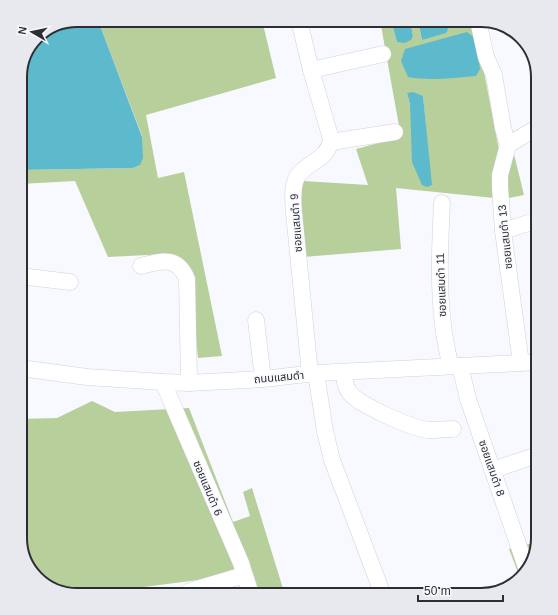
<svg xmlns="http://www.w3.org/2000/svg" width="558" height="615" viewBox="0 0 558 615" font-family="Arial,'Noto Sans Thai',sans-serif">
	<rect width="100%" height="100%" fill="#f8f9fe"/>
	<g fill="#b7cf9a" fill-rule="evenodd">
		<polygon points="98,20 262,20 276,78 146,115 158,178 184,172 222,356 198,358 190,284 167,254 108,257 75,181 20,184 20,170 133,168 140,165 142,136"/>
		<path d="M380,20H391L397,42L413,36L410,20H418L422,40L448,30L447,20H459L460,26L471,23L470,20H474L499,150L512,146L524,195L504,199L396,188L401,249L303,257L298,197L303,181L368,185L356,149L401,137ZM407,93L423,96L429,162L410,104Z"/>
		<polygon points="92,401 115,412 189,408 233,522 250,516 243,492 252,488 285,595 260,595 253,573 81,595 52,589 32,573 20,538 20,419 57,418"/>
		<path d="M537,542L534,553L532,554C535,564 525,571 520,578L509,549Z"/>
	</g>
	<g fill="#5db9cc">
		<polygon points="77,20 98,20 142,137 143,158 140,165 133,168 20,170 20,73 39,34"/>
		<polygon points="391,20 410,20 413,36 411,40 405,43 397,42"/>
		<polygon points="418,20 447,20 448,30 446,33 422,40"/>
		<path d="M467,32L475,38L480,69L476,76C453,78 430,81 408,77L401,61L405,49Z"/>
		<polygon points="413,92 423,96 432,185 427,187 422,185 412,162 410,104 407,93"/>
	</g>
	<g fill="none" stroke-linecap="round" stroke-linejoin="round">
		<g stroke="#cfd1dd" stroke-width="17">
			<g id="minor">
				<path d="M299,20L311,70L331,139C328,159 312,160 300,173C291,182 293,201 294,213L310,374"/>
				<polyline points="479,25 486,57 494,75 503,128 508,145"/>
				<polyline points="311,70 383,54"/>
				<polyline points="331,142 395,132"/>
				<path d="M442,203C440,243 438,284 443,324C444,338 448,352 450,366"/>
				<polyline points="503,231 538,220"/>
				<path d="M141,266C161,261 177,255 187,279L189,383"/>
				<polyline points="20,276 70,282"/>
				<polyline points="256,320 263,379"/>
				<polyline points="521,363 503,231 500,187 500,175 508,145 538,127"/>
				<polyline points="460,366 468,399 527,570"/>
				<polyline points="20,368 87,377 163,382 189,383 263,379 316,373 538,362"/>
				<path d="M344,372C344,379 345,386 349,392C357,404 413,429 429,430C437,430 445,429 453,429"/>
				<polyline points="316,373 325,431 332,460 383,595"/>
				<polyline points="163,382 241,563 251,595"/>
				<polyline points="492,470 538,455"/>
				<polyline points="184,595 190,591 244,575"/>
			</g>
		</g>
		<use href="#minor" stroke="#fff" stroke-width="16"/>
	</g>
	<g text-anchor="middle" stroke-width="3" stroke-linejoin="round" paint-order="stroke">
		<g font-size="11" fill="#2d2e32" stroke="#f8f9fe">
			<text transform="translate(296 223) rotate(-94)" y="4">ซอยแสมดำ 9</text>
			<text transform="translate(505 237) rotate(-96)" y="4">ซอยแสมดำ 13</text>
			<text transform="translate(441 285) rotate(-92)" y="4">ซอยแสมดำ 11</text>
			<text transform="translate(279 377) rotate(-5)" y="4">ถนนแสมดำ</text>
			<text transform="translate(492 468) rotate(71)" y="4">ซอยแสมดำ 8</text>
			<text transform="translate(208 488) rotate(67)" y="4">ซอยแสมดำ 6</text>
		</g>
	</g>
	<path d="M0 0H558V615H0ZM77 27H481A50 50 0 0 1 531 77V538A50 50 0 0 1 481 588H77A50 50 0 0 1 27 538V77A50 50 0 0 1 77 27Z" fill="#e8e9ee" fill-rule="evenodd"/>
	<path fill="none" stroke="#2d2e32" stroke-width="2" d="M77 27H481A50 50 0 0 1 531 77V538A50 50 0 0 1 481 588H77A50 50 0 0 1 27 538V77A50 50 0 0 1 77 27Z"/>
	<g transform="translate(32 32) rotate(279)" stroke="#f8f9fe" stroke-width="3" paint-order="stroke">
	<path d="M0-3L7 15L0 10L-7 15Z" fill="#2d2e32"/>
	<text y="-6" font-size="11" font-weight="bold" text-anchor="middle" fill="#2d2e32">N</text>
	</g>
	<path d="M418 595v6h85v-6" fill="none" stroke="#2d2e32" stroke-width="2"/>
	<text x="424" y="595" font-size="12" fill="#2d2e32" stroke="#f8f9fe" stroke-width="3" paint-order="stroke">50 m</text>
</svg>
